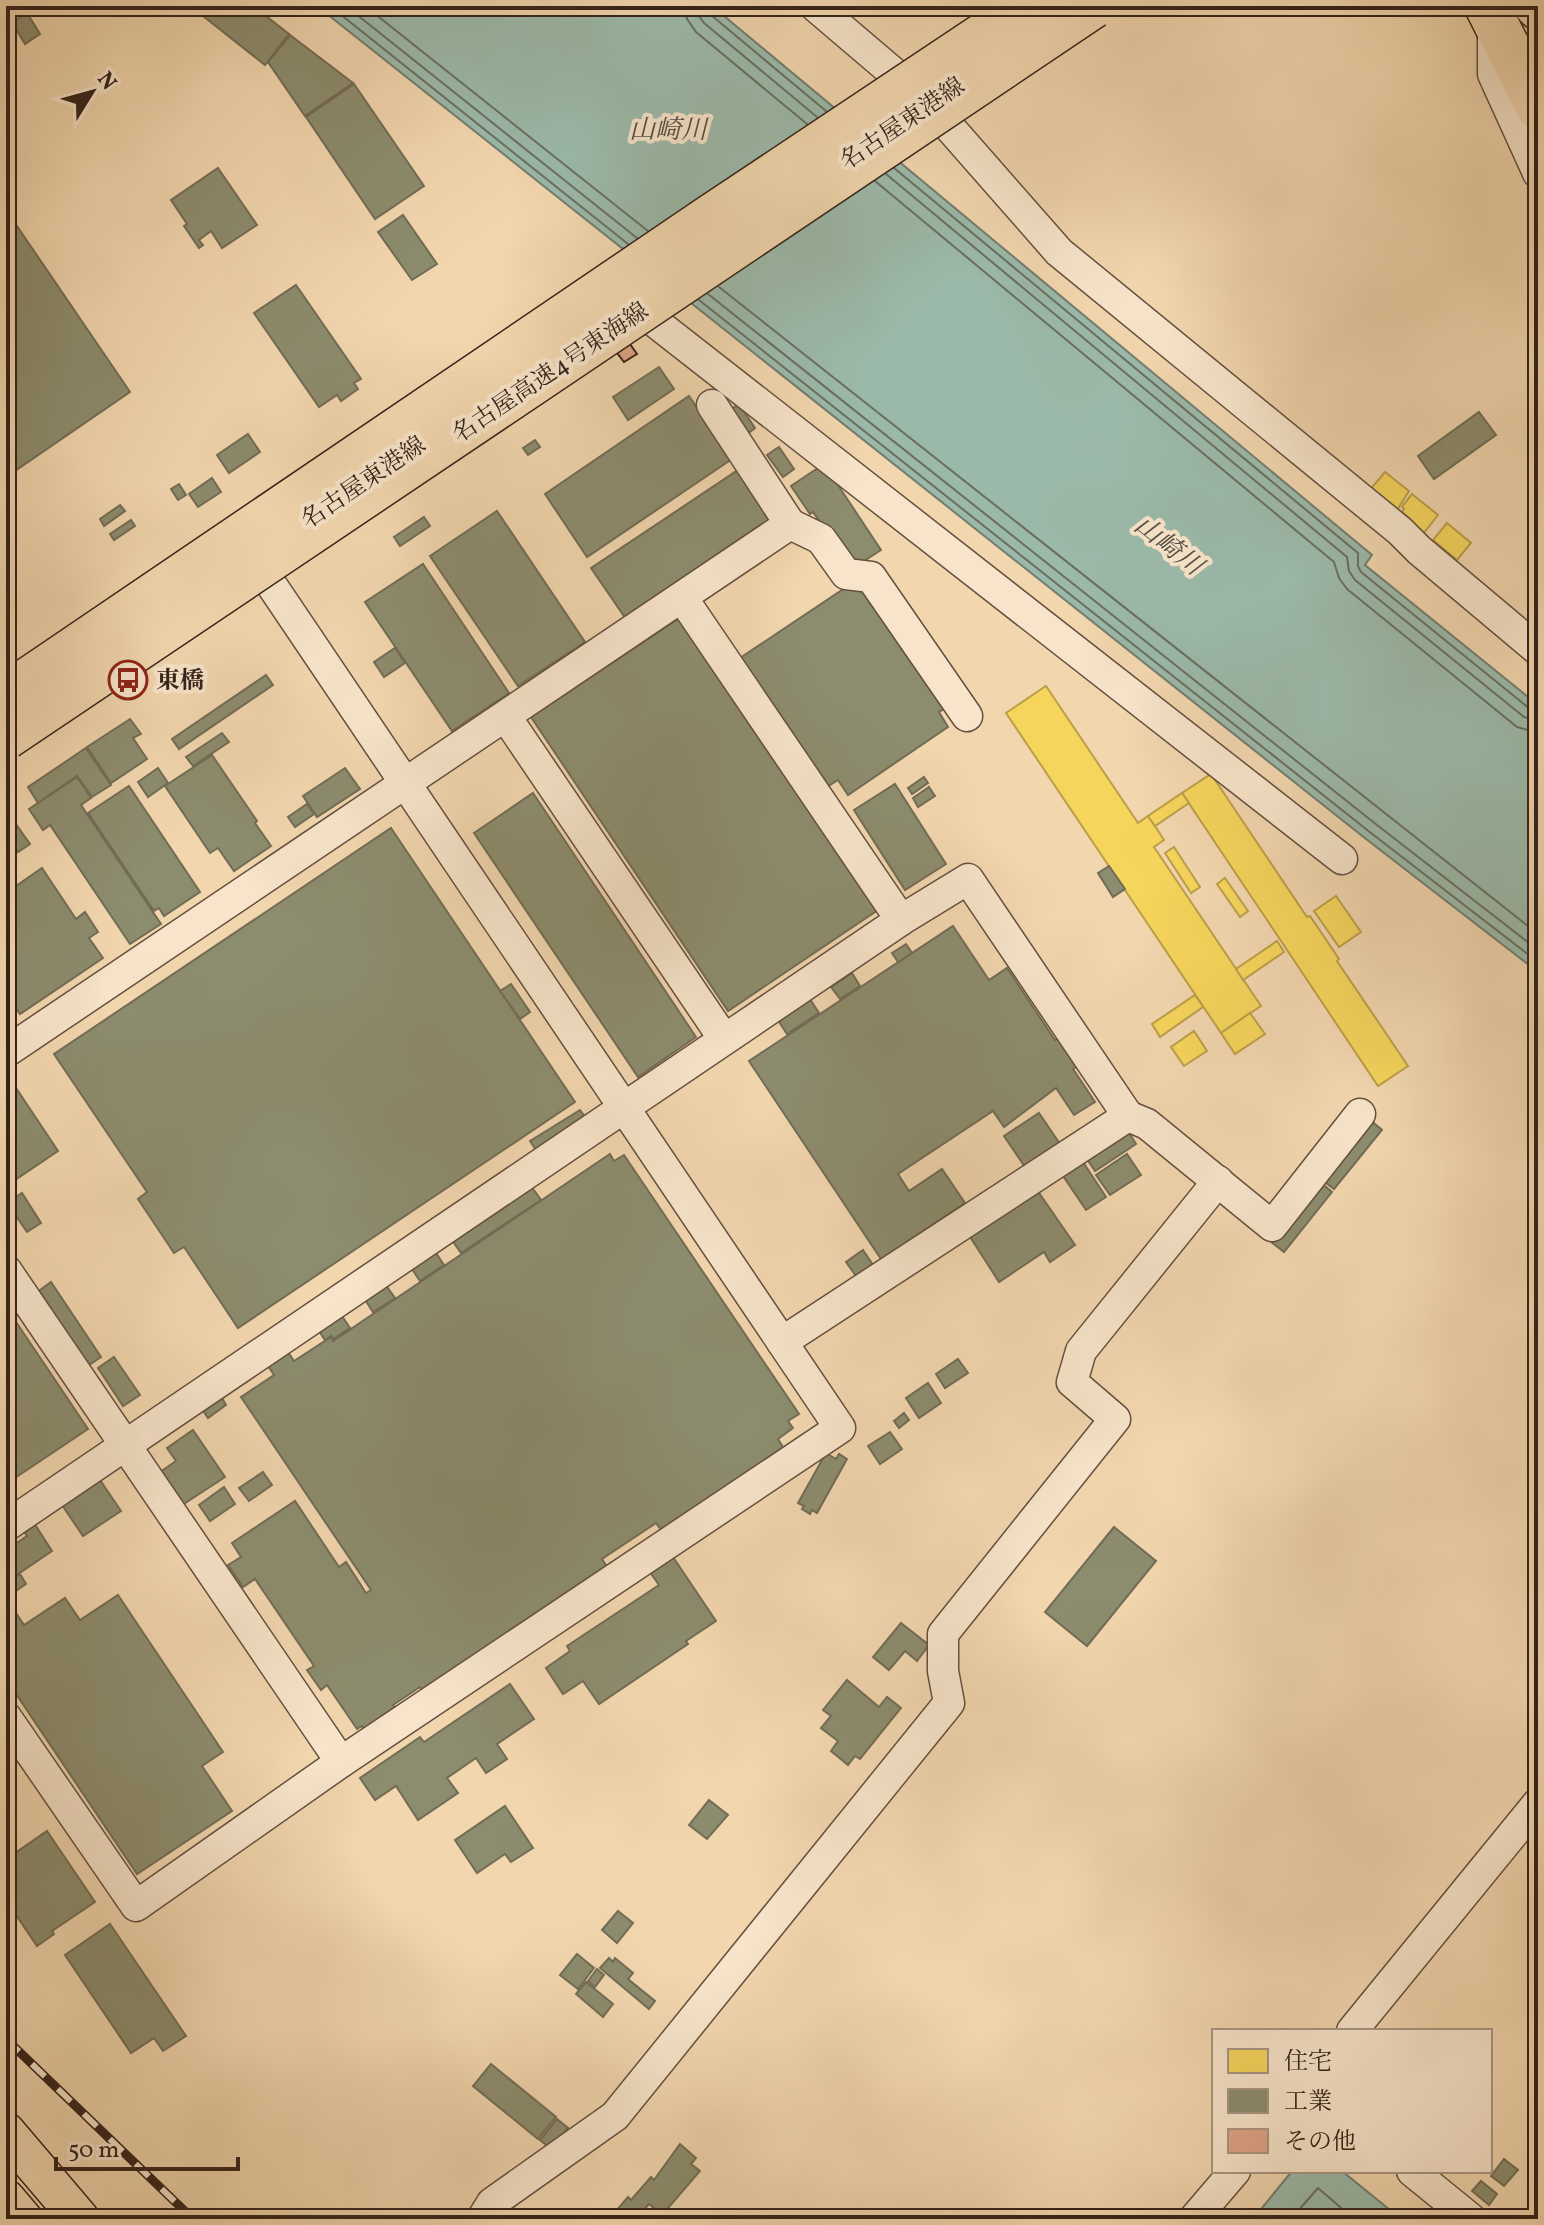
<svg xmlns="http://www.w3.org/2000/svg" width="1544" height="2225" viewBox="0 0 1544 2225" font-family="Vollkorn,'Noto Serif JP',serif">
	<rect width="100%" height="100%" fill="#f2d6ae"/>
	<filter id="stains"><feTurbulence type="fractalNoise" baseFrequency=".0025" numOctaves="4"/><feColorMatrix values="0 0 0 0 .2 0 0 0 0 .09 0 0 0 0 .02 0 0 0 .5 -.17"/></filter>
	<radialGradient id="worn" r=".72"><stop offset=".6" stop-color="#630" stop-opacity="0"/><stop offset="1" stop-color="#630" stop-opacity=".3"/></radialGradient>
	<g fill="#9bb9a9" stroke="#727d70" stroke-width="2">
		<polygon points="317,6 712,6 1372,555 1365,565 1538,705 1538,972 1366,839"/>
		<polygon points="1292,2171 1342,2171 1401,2219 1253,2219"/>
	</g>
	<g fill="#f6d55c" stroke="#bc9f48" stroke-width="2">
		<polygon points="1385,472 1409,491 1394,515 1369,491"/>
		<polygon points="1412,494 1438,515 1423,534 1407,521 1409,518 1402,512 1404,509 1402,507"/>
		<polygon points="1447,523 1471,543 1457,560 1433,540"/>
		<polygon points="1046,686 1138,823 1148,816 1155,826 1164,840 1154,847 1261,1006 1221,1033 1006,713"/>
		<polygon points="1211,774 1307,917 1310,916 1339,959 1337,961 1408,1066 1378,1086 1182,793"/>
		<polygon points="1182,793 1189,803 1155,826 1148,816"/>
		<polygon points="1174,847 1200,887 1191,893 1165,853"/>
		<polygon points="1225,878 1248,911 1240,917 1217,884"/>
		<polygon points="1336,896 1361,932 1339,947 1314,911"/>
		<polygon points="1277,941 1284,952 1243,980 1236,969"/>
		<polygon points="1195,995 1203,1007 1160,1037 1152,1024"/>
		<polygon points="1250,1013 1265,1034 1235,1054 1221,1033"/>
		<polygon points="1194,1031 1207,1051 1184,1066 1171,1047"/>
	</g>
	<g fill="#8c8c6e" stroke="#726c55" stroke-width="2">
		<polygon points="202,6 253,6 289,34 265,65 198,12"/>
		<polygon points="27,13 40,34 25,44 12,22"/>
		<polygon points="290,35 353,83 305,116 268,62"/>
		<polygon points="354,84 424,186 375,219 306,117"/>
		<polygon points="218,168 257,225 222,248 211,231 199,240 203,245 199,248 184,226 187,224 171,200"/>
		<polygon points="6,210 130,392 6,477"/>
		<polygon points="403,215 437,264 412,280 378,232"/>
		<polygon points="296,285 361,379 354,383 358,389 341,401 337,395 319,407 254,313"/>
		<polygon points="659,367 674,389 628,420 613,397"/>
		<polygon points="689,396 732,459 587,557 545,494"/>
		<polygon points="739,404 755,428 745,436 728,411"/>
		<polygon points="1479,412 1496,435 1434,479 1418,456"/>
		<polygon points="248,434 260,452 229,473 217,455"/>
		<polygon points="535,440 540,447 528,455 523,448"/>
		<polygon points="779,447 794,469 783,477 767,455"/>
		<polygon points="824,464 881,550 852,569 813,512 810,514 791,486"/>
		<polygon points="738,470 772,521 626,619 591,568"/>
		<polygon points="212,478 221,492 198,507 189,494"/>
		<polygon points="179,484 186,495 178,500 171,489"/>
		<polygon points="120,505 125,511 104,526 100,519"/>
		<polygon points="497,511 585,642 518,686 430,556"/>
		<polygon points="424,517 430,526 400,546 394,537"/>
		<polygon points="131,520 135,526 114,540 110,534"/>
		<polygon points="423,564 509,693 452,731 365,602"/>
		<polygon points="857,580 944,709 939,712 948,727 848,795 838,780 827,787 740,658"/>
		<polygon points="681,617 878,910 728,1011 531,717"/>
		<polygon points="395,648 405,663 384,677 374,662"/>
		<polygon points="266,675 273,685 179,749 172,739"/>
		<polygon points="130,719 141,734 133,738 147,759 111,783 87,747"/>
		<polygon points="222,733 229,742 193,766 186,757"/>
		<polygon points="86,748 111,785 92,797 77,776 38,803 28,787"/>
		<polygon points="212,755 257,821 255,823 271,846 234,871 218,848 210,853 165,786"/>
		<polygon points="158,768 168,783 148,797 138,782"/>
		<polygon points="345,768 360,789 317,817 303,796"/>
		<polygon points="77,777 91,798 81,805 161,924 130,944 50,825 43,830 29,809"/>
		<polygon points="924,777 928,783 912,794 908,788"/>
		<polygon points="895,784 946,864 905,890 854,810"/>
		<polygon points="129,786 200,892 164,916 159,908 154,911 88,813"/>
		<polygon points="929,787 935,796 918,807 913,798"/>
		<polygon points="533,793 696,1037 638,1077 474,833"/>
		<polygon points="307,804 314,814 295,827 288,817"/>
		<polygon points="13,820 30,844 18,852 6,834 6,824"/>
		<polygon points="391,828 575,1102 238,1328 184,1247 174,1253 138,1199 147,1192 54,1054"/>
		<polygon points="1109,866 1125,889 1113,897 1098,873"/>
		<polygon points="42,868 76,919 85,912 98,932 89,938 103,958 20,1014 6,994 6,893"/>
		<polygon points="953,926 989,980 1007,968 1055,1040 1064,1034 1082,1064 1073,1069 1095,1102 1074,1115 1056,1088 1004,1127 993,1111 898,1174 909,1191 942,1169 965,1203 881,1259 749,1061"/>
		<polygon points="906,944 912,953 898,962 892,953"/>
		<polygon points="852,973 860,986 840,999 831,987"/>
		<polygon points="511,984 530,1012 520,1019 500,991"/>
		<polygon points="808,996 819,1013 787,1034 776,1017"/>
		<polygon points="12,1082 58,1151 6,1186 6,1086"/>
		<polygon points="580,1110 586,1118 536,1150 530,1141"/>
		<polygon points="1039,1113 1062,1147 1027,1170 1004,1136"/>
		<polygon points="1369,1119 1382,1130 1334,1189 1321,1179"/>
		<polygon points="1126,1128 1136,1144 1095,1171 1085,1156"/>
		<polygon points="610,1154 614,1161 624,1155 799,1414 788,1421 793,1428 778,1439 786,1452 664,1534 656,1523 602,1559 613,1576 426,1695 420,1687 393,1705 399,1714 368,1735 362,1726 357,1729 327,1685 321,1690 307,1670 314,1666 255,1579 243,1587 228,1565 241,1557 232,1543 295,1501 339,1567 346,1562 366,1593 371,1590 241,1397 274,1375 268,1366 288,1352 294,1361 331,1337 333,1341"/>
		<polygon points="1127,1154 1141,1175 1110,1195 1096,1175"/>
		<polygon points="1081,1159 1106,1197 1086,1210 1061,1173"/>
		<polygon points="1319,1181 1332,1192 1284,1252 1270,1241"/>
		<polygon points="529,1183 541,1200 461,1253 448,1234"/>
		<polygon points="1035,1187 1075,1245 1050,1262 1044,1252 999,1282 967,1232"/>
		<polygon points="22,1193 41,1223 27,1232 7,1203"/>
		<polygon points="432,1247 444,1265 420,1281 408,1263"/>
		<polygon points="863,1250 873,1265 856,1276 846,1262"/>
		<polygon points="51,1282 101,1357 86,1367 36,1293"/>
		<polygon points="385,1284 395,1298 373,1312 364,1298"/>
		<polygon points="6,1307 88,1429 6,1484"/>
		<polygon points="338,1310 350,1328 333,1339 331,1336 325,1340 315,1325"/>
		<polygon points="114,1357 140,1395 123,1406 98,1368"/>
		<polygon points="958,1359 968,1373 945,1388 936,1374"/>
		<polygon points="928,1383 941,1403 919,1418 906,1398"/>
		<polygon points="219,1393 226,1405 208,1418 200,1406"/>
		<polygon points="904,1413 909,1420 899,1428 894,1421"/>
		<polygon points="193,1430 225,1477 182,1505 160,1472 176,1461 167,1448"/>
		<polygon points="890,1432 902,1449 880,1464 868,1446"/>
		<polygon points="826,1453 836,1459 839,1454 847,1459 817,1513 812,1510 810,1514 802,1509 804,1506 798,1503"/>
		<polygon points="263,1472 272,1485 249,1501 239,1488"/>
		<polygon points="100,1480 121,1511 83,1536 62,1505"/>
		<polygon points="224,1487 235,1504 210,1521 199,1505"/>
		<polygon points="34,1523 52,1551 15,1576 11,1570 6,1573 6,1550 27,1536 23,1530"/>
		<polygon points="1114,1527 1156,1561 1087,1646 1045,1612"/>
		<polygon points="673,1557 716,1621 686,1641 688,1644 599,1704 583,1681 563,1694 546,1668 570,1651 567,1646 659,1585 650,1572"/>
		<polygon points="11,1571 14,1577 20,1574 26,1584 7,1597 6,1574"/>
		<polygon points="118,1595 223,1752 202,1766 232,1811 137,1874 6,1679 6,1603 8,1601 24,1625 65,1598 80,1620"/>
		<polygon points="901,1623 929,1645 917,1661 905,1651 889,1670 873,1657"/>
		<polygon points="847,1680 879,1707 887,1697 901,1708 860,1759 855,1756 848,1765 831,1751 838,1741 821,1728 831,1716 823,1710"/>
		<polygon points="510,1684 534,1719 497,1744 507,1759 486,1773 476,1758 447,1778 458,1793 418,1820 396,1786 375,1800 360,1778 420,1737 424,1742"/>
		<polygon points="709,1800 728,1815 707,1839 689,1825"/>
		<polygon points="505,1806 533,1848 511,1862 505,1854 477,1873 455,1840"/>
		<polygon points="47,1831 95,1902 52,1931 54,1934 37,1946 6,1900 6,1839 15,1853"/>
		<polygon points="618,1911 633,1923 617,1943 602,1930"/>
		<polygon points="110,1924 186,2036 163,2051 154,2038 131,2053 65,1955"/>
		<polygon points="577,1954 594,1968 578,1989 560,1975"/>
		<polygon points="609,1958 613,1962 615,1958 633,1973 628,1979 655,2001 649,2009 600,1968"/>
		<polygon points="597,1969 604,1975 595,1987 588,1981"/>
		<polygon points="586,1982 613,2004 603,2017 576,1994"/>
		<polygon points="491,2064 556,2117 538,2139 473,2086"/>
		<polygon points="557,2119 568,2128 551,2149 540,2140"/>
		<polygon points="680,2144 696,2158 691,2164 700,2171 662,2215 649,2204 636,2219 609,2219 628,2197 631,2200 651,2177 654,2180"/>
		<polygon points="1504,2159 1518,2170 1504,2186 1491,2176"/>
		<polygon points="1481,2181 1497,2194 1489,2205 1472,2191"/>
	</g>
	<g fill="none" stroke-linecap="round" stroke-linejoin="round">
		<g stroke="#686e62" stroke-width="2">
			<polyline points="330,6 628,244"/>
			<polyline points="346,6 637,238"/>
			<polyline points="365,6 648,231"/>
			<polyline points="685,6 687,19 696,32 807,124"/>
			<polyline points="697,6 698,15 704,23 817,117"/>
			<polyline points="707,6 711,15 826,111"/>
			<polyline points="894,168 1358,553 1358,566 1361,572 1530,709 1538,711"/>
			<polyline points="886,174 1347,557 1349,571 1355,580 1524,717 1538,721"/>
			<polyline points="875,181 1334,562 1339,578 1347,589 1517,727 1538,733"/>
			<polyline points="719,287 1538,934"/>
			<polyline points="708,294 1377,825 1538,950"/>
			<polyline points="699,300 1371,833 1538,962"/>
			<polyline points="1291,2219 1318,2188 1354,2219"/>
		</g>
	</g>
	<polygon fill="#dea486" stroke="#34221a" stroke-width="2" points="630,344 637,354 624,362 617,353"/>
	<g fill="none" stroke-linecap="round" stroke-linejoin="round">
		<g stroke="#644f3f" stroke-width="33">
			<g id="minor">
				<polyline points="815,6 916,92"/>
				<polyline points="1493,25 1493,74 1538,173"/>
				<polyline points="930,105 1059,252 1400,531 1419,550 1538,650"/>
				<polyline points="632,304 1342,859"/>
				<polyline points="790,524 821,539 846,574 871,577 967,716"/>
				<polyline points="683,599 901,920"/>
				<polyline points="506,717 724,1039"/>
				<polyline points="6,1052 790,524 712,405"/>
				<polyline points="6,1270 341,1762"/>
				<polyline points="782,1342 1128,1116"/>
				<polyline points="6,1526 901,920 968,879 1128,1116 1147,1124 1272,1226 1360,1114"/>
				<polyline points="6,1717 136,1906 341,1762 840,1428 252,556"/>
				<polyline points="1352,2031 1538,1803"/>
				<polyline points="1412,2171 1471,2219"/>
				<polyline points="482,2219 492,2203 615,2116 949,1703 943,1671 943,1634 1115,1419 1072,1382 1081,1351 1218,1181"/>
				<polyline points="1194,2219 1235,2171"/>
			</g>
		</g>
		<g stroke="#34221a" stroke-width="41">
			<g id="major">
				<polyline points="6,2132 80,2219"/>
				<polyline points="6,2199 23,2219"/>
			</g>
		</g>
		<g stroke="#34221a" stroke-width="47">
			<g id="highway">
				<polyline points="1487,6 1538,107"/>
				<polyline points="1537,6 1538,7"/>
			</g>
		</g>
		<use href="#minor" stroke="#f7e4ca" stroke-width="30"/>
		<use href="#major" stroke="#f2d6ae" stroke-width="38"/>
		<use href="#highway" stroke="#f2d6ae" stroke-width="44"/>
		<g stroke="#34221a" stroke-width="9">
			<polyline id="rail" points="6,2039 193,2219"/>
		</g>
		<use href="#rail" stroke="#f7e4ca" stroke-width="6" stroke-dasharray="18" stroke-linecap="butt"/>
		<g stroke="#34221a" stroke-width="47" stroke-linecap="butt">
			<g id="highway-bridge">
				<polyline points="6,695 709,218 1027,6"/>
				<polyline points="6,737 1093,6"/>
			</g>
		</g>
		<use href="#highway-bridge" stroke="#f2d6ae" stroke-width="44"/>
	</g>
	<defs>
		<g id="bus-ring" transform="scale(2)"><circle r="9.5" fill="#f7e4ca" stroke="#8f2418" stroke-width="1.5"/><path d="M-5-6H5V4H4V6H2V4H-2V6H-4V4H-5ZM-3.5-4V0h7V-4ZM-3.5 1.2v1.5H-2V1.2ZM2 1.2v1.5H3.5V1.2Z" fill="#8f2418"/></g>
	</defs>
	<g fill-rule="evenodd">
		<use href="#bus-ring" x="128" y="680"/>
	</g>
	<g text-anchor="middle" stroke-width="8" stroke-linejoin="round" paint-order="stroke">
		<g font-size="24" fill="#34221a" stroke="#f7e4ca">
			<text transform="translate(902 123) rotate(-34)" y="8">名古屋東港線</text>
			<text transform="translate(550 372) rotate(-34)" y="8">名古屋高速4号東海線</text>
			<text transform="translate(363 482) rotate(-34)" y="8">名古屋東港線</text>
		</g>
		<g font-size="24" font-weight="bold" fill="#34221a" stroke="#f7e4ca" text-anchor="start">
			<text x="156" y="688">東橋</text>
		</g>
		<g font-size="26" font-style="italic" fill="#534f45" stroke="#f7e4ca">
			<text x="668" y="138">山崎川</text>
			<text transform="translate(1169 545) rotate(38)" y="9">山崎川</text>
		</g>
	</g>
	<rect width="1544" height="2225" fill="none" stroke="#f2d6ae" stroke-width="32"/>
	<rect x="8" y="8" width="1528" height="2209" fill="none" stroke="#34221a" stroke-width="4"/>
	<rect x="16" y="16" width="1512" height="2193" fill="none" stroke="#34221a" stroke-width="2"/>
	<rect x="1212" y="2029" width="280" height="144" fill="#f7e4ca" stroke="#a99684" stroke-width="2"/>
	<rect x="1228" y="2049" width="40" height="24" fill="#f6d55c" stroke="#a99684" stroke-width="2"/>
	<text x="1284" y="2069" font-size="24" fill="#34221a">住宅</text>
	<rect x="1228" y="2089" width="40" height="24" fill="#8c8c6e" stroke="#a99684" stroke-width="2"/>
	<text x="1284" y="2109" font-size="24" fill="#34221a">工業</text>
	<rect x="1228" y="2129" width="40" height="24" fill="#dea486" stroke="#a99684" stroke-width="2"/>
	<text x="1284" y="2149" font-size="24" fill="#34221a">その他</text>
	<g transform="translate(92 92) rotate(53)" stroke="#f7e4ca" stroke-width="6" paint-order="stroke">
	<path d="M0-6L14 30L0 20L-14 30Z" fill="#34221a"/>
	<text y="-12" font-size="22" font-weight="bold" text-anchor="middle" fill="#34221a">N</text>
	</g>
	<path d="M56 2157v12h182v-12" fill="none" stroke="#34221a" stroke-width="4"/>
	<text x="68" y="2157" font-size="24" fill="#34221a" stroke="#f7e4ca" stroke-width="6" paint-order="stroke">50 m</text>
	<rect width="100%" height="100%" filter="url(#stains)"/>
	<rect width="100%" height="100%" fill="url(#worn)"/>
</svg>
